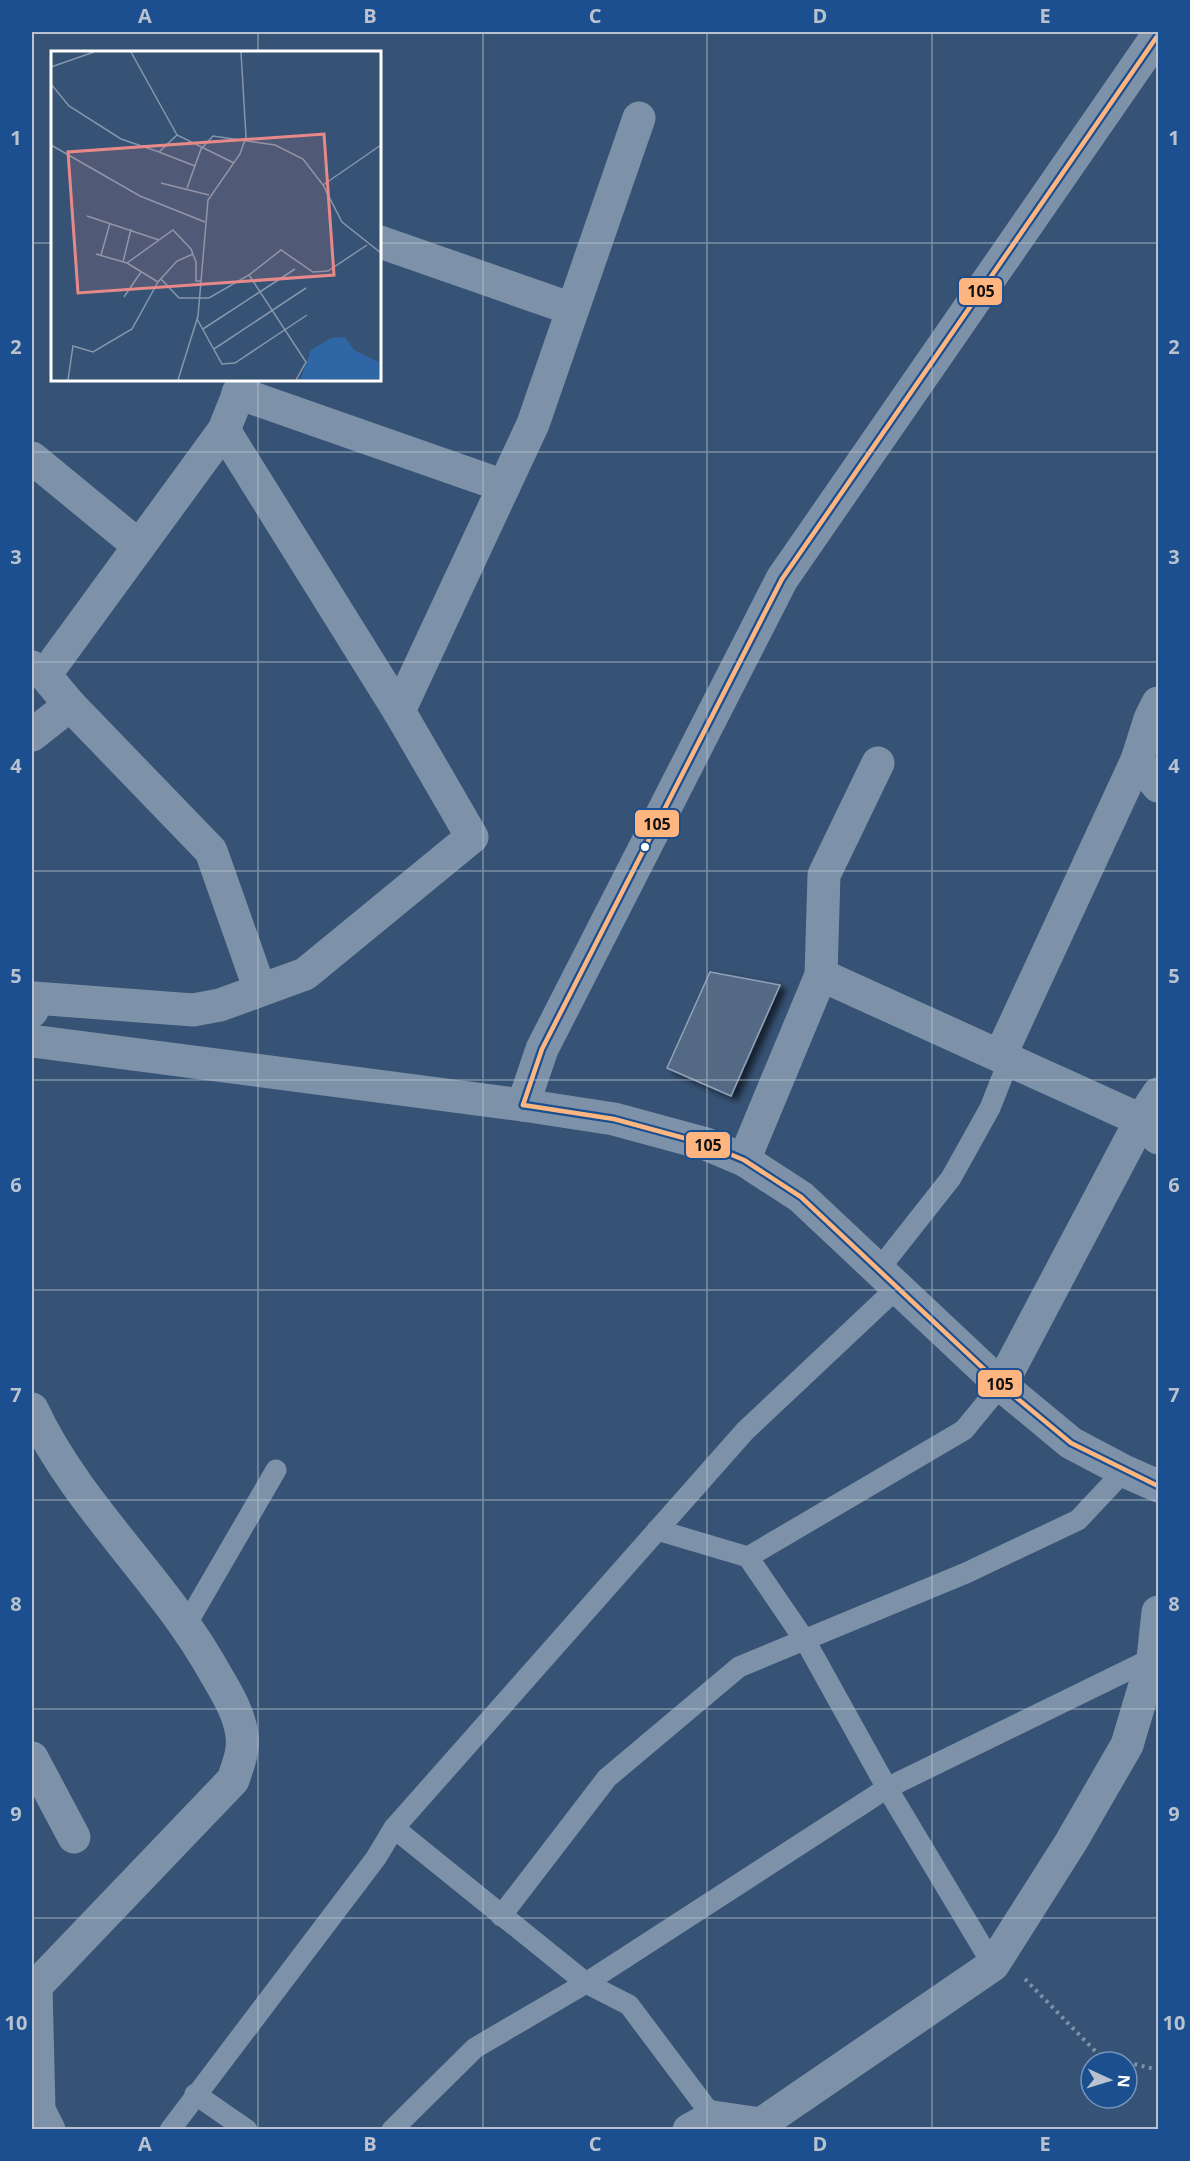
<svg xmlns="http://www.w3.org/2000/svg" width="1190" height="2161" viewBox="0 0 1190 2161" font-family="'Open Sans',sans-serif">
	<defs>
		<filter id="shadow"><feDropShadow dx="6" dy="4" stdDeviation="3" flood-color="#0009"/></filter>
	</defs>
	<rect width="100%" height="100%" fill="#365274"/>
	<polygon fill="#526984" stroke="#92a2b6" stroke-width="1.5" filter="url(#shadow)" points="710,972 780,985 731,1096 667,1068"/>
	<g fill="none" stroke-linecap="round" stroke-linejoin="round">
		<polyline stroke="#7d92a8" stroke-width="4" stroke-dasharray="3 4.5" stroke-linecap="butt" points="1025,1979 1099,2055 1158,2070"/>
		<g stroke="#7d92a8" stroke-width="21">
			<polyline points="880,1268 951,1178 990,1108 1009,1060"/>
			<polyline points="657,1530 748,1557 806,1642 887,1788 993,1965"/>
			<polyline points="748,1557 964,1430 1001,1385"/>
			<polyline points="186,1625 276,1470"/>
			<polyline points="394,1828 586,1983 629,2005 713,2117"/>
			<polyline points="501,1916 607,1778 739,1667 966,1573 1078,1520 1124,1471"/>
			<polyline points="195,2094 247,2130"/>
			<polyline points="170,2130 376,1858 394,1828 745,1431 899,1286"/>
			<polyline points="392,2130 475,2048 586,1983 887,1788 1153,1658"/>
		</g>
		<g stroke="#7d92a8" stroke-width="33">
			<polyline points="380,242 572,309"/>
			<polyline points="238,393 504,486"/>
			<polyline points="32,458 139,546"/>
			<polyline points="32,667 45,675 70,705 211,851 260,990"/>
			<polyline points="45,675 224,430 244,380"/>
			<polyline points="1158,703 1150,719 1137,760 1158,786"/>
			<polyline points="399,711 533,424 639,118"/>
			<polyline points="32,735 70,705"/>
			<polyline points="821,975 1141,1120 1158,1138"/>
			<polyline points="32,1011 34,998 193,1010 220,1005 305,974 472,837 399,711 224,430"/>
			<polyline points="1000,1056 1137,760"/>
			<polyline points="744,1160 821,975 824,875 878,763"/>
			<polyline points="1001,1385 1141,1120 1158,1094"/>
			<path d="M32,1409C77,1506 163,1579 215,1673C226,1692 240,1714 242,1736C244,1751 238,1765 233,1780L36,1986L39,2110L49,2130"/>
			<polyline points="32,1758 74,1837"/>
			<polyline points="713,2117 761,2124 993,1965 1071,1842 1127,1745 1153,1658 1158,1612"/>
		</g>
		<g stroke="#7d92a8" stroke-width="33">
			<polyline points="32,1041 523,1105 614,1119 706,1144 744,1160 801,1197 1001,1385 1071,1443 1124,1471 1158,1486"/>
			<polyline points="523,1105 542,1049 782,579 1158,35"/>
			<polyline points="689,2130 713,2117"/>
		</g>
		<g stroke="#1b4f8f" stroke-width="9">
			<g id="bus-1">
				<polyline points="523,1105 542,1049 782,579 1158,35"/>
				<polyline points="523,1105 614,1119 706,1144 744,1160 801,1197 1001,1385 1071,1443 1158,1486"/>
			</g>
		</g>
		<use href="#bus-1" stroke="#ffb580" stroke-width="4.5"/>
	</g>
	<path fill="none" stroke="#b9c2ce" stroke-width="1.5" stroke-opacity="0.55" d="M258,32V52M483,32V2130M707,32V2130M932,32V2130M32,243H52M380,243H1158M258,380V2130M32,452H1158M32,662H1158M32,871H1158M32,1080H1158M32,1290H1158M32,1500H1158M32,1709H1158M32,1918H1158"/>
	<circle fill="#fff" stroke="#1b4f8f" stroke-width="2" cx="645" cy="847" r="5"/>
	<g transform="translate(51 51)">
		<rect width="330" height="330" fill="#365274"/>
		<path d="M294,286L303,299L330,312V328L249,329L260,299L280,287Z" fill="#2f66a5"/>
		<path fill="none" stroke="#8697ac" stroke-width="1.5" d="M80,1L126,84L183,112M0,16L43,1M0,33L18,55L70,88L108,101L126,84M0,94L89,145L154,171M108,101L144,115M110,132L158,144M272,134L330,94M136,137L150,98L162,85L224,94L252,108L272,134L291,171L330,202M36,165L108,189M45,203L76,212L107,231M50,204L59,172M72,211L80,178M76,212L122,179L140,198L145,211V230H150M198,224L255,311L245,329M110,228L128,247H158L198,224L230,199L262,221L277,220L316,194M73,246L90,221M146,268L171,313L184,312L256,264M152,278L244,218M163,298L255,237M17,329L22,295L42,301L81,278L107,231L126,210L142,203M127,329L147,265L157,149L189,103L195,86L190,1"/>
		<path fill="#e88989" fill-opacity="0.15" stroke="#e88989" stroke-width="3" d="M273,83L283,224L27,242L17,101Z"/>
		<rect width="330" height="330" fill="none" stroke="#fff" stroke-width="3"/>
	</g>
	<g stroke="#1b4f8f" stroke-width="2">
		<rect x="958" y="277" width="45" height="29" rx="6" fill="#ffb580"/>
		<rect x="634" y="809" width="46" height="29" rx="6" fill="#ffb580"/>
		<rect x="685" y="1131" width="46" height="28" rx="6" fill="#ffb580"/>
		<rect x="977" y="1369" width="46" height="29" rx="6" fill="#ffb580"/>
	</g>
	<g font-size="16" text-anchor="middle" font-weight="bold" fill="#111">
		<text x="981" y="297">105</text>
		<text x="657" y="830">105</text>
		<text x="708" y="1151">105</text>
		<text x="1000" y="1390">105</text>
	</g>
	<rect width="1190" height="2161" fill="none" stroke="#1b4f8f" stroke-width="66"/>
	<g transform="translate(1109 2080) rotate(94)"><circle r="28" fill="#1b4f8f" stroke="#7695bc" stroke-width="1.5"/>
	<path d="M0-4.5L10 22L0 15L-10 22Z" fill="#b9c2ce"/>
	<text y="-9" font-size="16" font-weight="bold" text-anchor="middle" fill="#ffffff">N</text>
	</g>
	<rect x="33" y="33" width="1124" height="2095" fill="none" stroke="#b9c2ce" stroke-width="2"/>
	<g font-size="20" text-anchor="middle" font-weight="bold" fill="#b9c2ce">
		<text x="145" y="23">A</text>
		<text x="370" y="23">B</text>
		<text x="595" y="23">C</text>
		<text x="820" y="23">D</text>
		<text x="1045" y="23">E</text>
		<text x="16" y="145">1</text>
		<text x="1174" y="145">1</text>
		<text x="16" y="354">2</text>
		<text x="1174" y="354">2</text>
		<text x="16" y="564">3</text>
		<text x="1174" y="564">3</text>
		<text x="16" y="773">4</text>
		<text x="1174" y="773">4</text>
		<text x="16" y="983">5</text>
		<text x="1174" y="983">5</text>
		<text x="16" y="1192">6</text>
		<text x="1174" y="1192">6</text>
		<text x="16" y="1402">7</text>
		<text x="1174" y="1402">7</text>
		<text x="16" y="1611">8</text>
		<text x="1174" y="1611">8</text>
		<text x="16" y="1821">9</text>
		<text x="1174" y="1821">9</text>
		<text x="16" y="2030">10</text>
		<text x="1174" y="2030">10</text>
		<text x="145" y="2151">A</text>
		<text x="370" y="2151">B</text>
		<text x="595" y="2151">C</text>
		<text x="820" y="2151">D</text>
		<text x="1045" y="2151">E</text>
	</g>
</svg>
